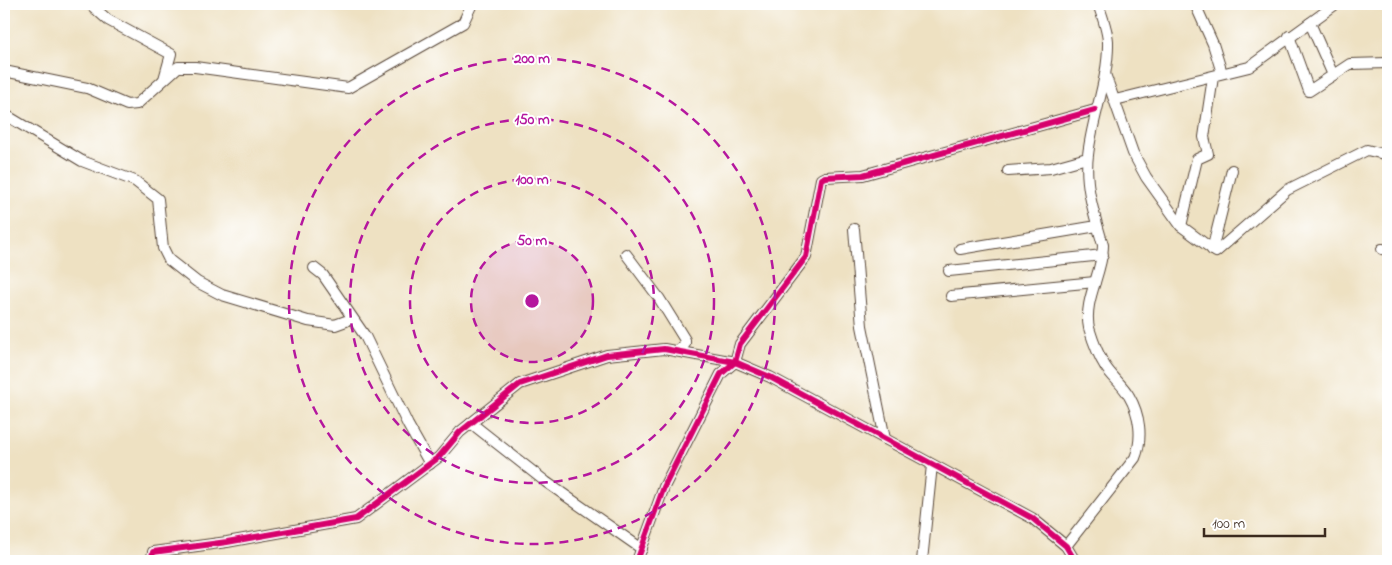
<svg xmlns="http://www.w3.org/2000/svg" width="1392" height="565" viewBox="0 0 1392 565" font-family="'Indie Flower',sans-serif">
	<rect width="100%" height="100%" fill="#fff"/>
	<filter id="ink" filterUnits="userSpaceOnUse"><feTurbulence type="fractalNoise" baseFrequency=".02" numOctaves="2"/><feDisplacementMap in="SourceGraphic" scale="10" xChannelSelector="R" yChannelSelector="G"/><feConvolveMatrix kernelMatrix="1 2 1 2 8 2 1 2 1" color-interpolation-filters="sRGB"/></filter>
	<filter id="wash" filterUnits="userSpaceOnUse"><feTurbulence type="fractalNoise" baseFrequency=".0096" numOctaves="4" result="noise"/><feDisplacementMap in="SourceGraphic" scale="20" xChannelSelector="R" yChannelSelector="G"/><feGaussianBlur stdDeviation="1.12" result="paint"/><feColorMatrix in="noise" values="0 0 0 0 0 0 0 0 0 0 0 0 0 0 0 0 0 1.4 0 .05"/><feComposite in="paint" operator="in"/></filter>
	<g filter="url(#wash)">
		<rect width="100%" height="100%" fill="#eee1c2"/>
	</g>
	<g filter="url(#ink)">
		<g fill="none" stroke-linecap="round" stroke-linejoin="round">
			<g stroke="#564537" stroke-width="12">
				<g id="minor">
					<polyline points="90,4 108,20 171,54 164,79"/>
					<polyline points="1195,4 1213,44 1222,73"/>
					<polyline points="1310,23 1333,75"/>
					<polyline points="1289,36 1309,91 1350,64 1388,63"/>
					<polyline points="4,71 87,88 127,105 137,104 178,67 195,67 348,88 463,23 472,4"/>
					<polyline points="1105,74 1133,153 1146,177 1181,226 1216,252 1287,190 1367,150 1388,155"/>
					<polyline points="1115,100 1249,67 1336,4"/>
					<polyline points="4,114 82,161 135,181 158,199 163,248 169,260 197,282 222,295 308,321 335,325 346,321"/>
					<polyline points="1008,171 1051,168 1087,158"/>
					<polyline points="1181,226 1197,159 1208,154 1204,137 1213,77"/>
					<polyline points="854,229 862,326 885,439"/>
					<polyline points="960,249 1097,226"/>
					<polyline points="1382,249 1388,250"/>
					<polyline points="1212,250 1232,170"/>
					<polyline points="626,254 659,298 685,340 685,344 678,351"/>
					<polyline points="314,268 323,275 365,336 408,425 430,464"/>
					<polyline points="949,271 1103,255"/>
					<polyline points="951,296 1095,282"/>
					<polyline points="471,423 546,482 642,549"/>
					<path d="M1066,546L1135,458C1143,438 1140,415 1129,396C1123,385 1112,377 1105,366C1098,355 1093,341 1089,328C1083,300 1103,272 1103,245C1095,217 1084,185 1088,155C1092,117 1109,79 1108,41C1107,29 1102,15 1098,4"/>
					<polyline points="151,561 153,552 227,542 356,519 439,457 460,432 520,384 607,355 664,349 735,362 770,377 1032,518 1066,546 1075,561"/>
					<polyline points="637,561 664,487 721,374 735,362 740,344 806,257 821,179 825,177 863,175 1095,110"/>
					<polyline points="922,561 932,465"/>
				</g>
			</g>
			<use href="#minor" stroke="#fff" stroke-width="10"/>
			<g stroke="#fff" stroke-width="9">
				<g id="cycleway">
					<polyline points="151,561 153,552 227,542 356,519 439,457 460,432 520,384 607,355 664,349 735,362 770,377 1032,518 1066,546 1075,561"/>
					<polyline points="637,561 664,487 721,374 735,362 740,344 806,257 821,179 825,177 863,175 1095,110"/>
				</g>
			</g>
			<use href="#cycleway" stroke="#d6006c" stroke-width="6"/>
		</g>
	</g>
	<circle cx="532" cy="301" r="61" fill="#b5179e" fill-opacity=".12"/>
	<g fill="none" stroke="#b5179e" stroke-width="2.5" stroke-dasharray="9 6">
		<circle cx="532" cy="301" r="61"/>
		<circle cx="532" cy="301" r="122"/>
		<circle cx="532" cy="301" r="182"/>
		<circle cx="532" cy="301" r="243"/>
	</g>
	<circle cx="532" cy="301" r="8" fill="#b5179e" stroke="#fff" stroke-width="2.5"/>
	<g font-size="15" text-anchor="middle" font-weight="bold" fill="#b5179e" stroke="#fff" stroke-width="4" stroke-linejoin="round" paint-order="stroke">
		<text x="532" y="63">200 m</text>
		<text x="532" y="124">150 m</text>
		<text x="532" y="184">100 m</text>
		<text x="532" y="245">50 m</text>
	</g>
	<rect width="1392" height="565" fill="none" stroke="#fff" stroke-width="20"/>
	<path d="M1204 528v8h121v-8" fill="none" stroke="#3b2a1e" stroke-width="2.5"/>
	<text x="1212" y="528" font-size="15" fill="#3b2a1e" stroke="#ffffff" stroke-width="4" paint-order="stroke">100 m</text>
</svg>
